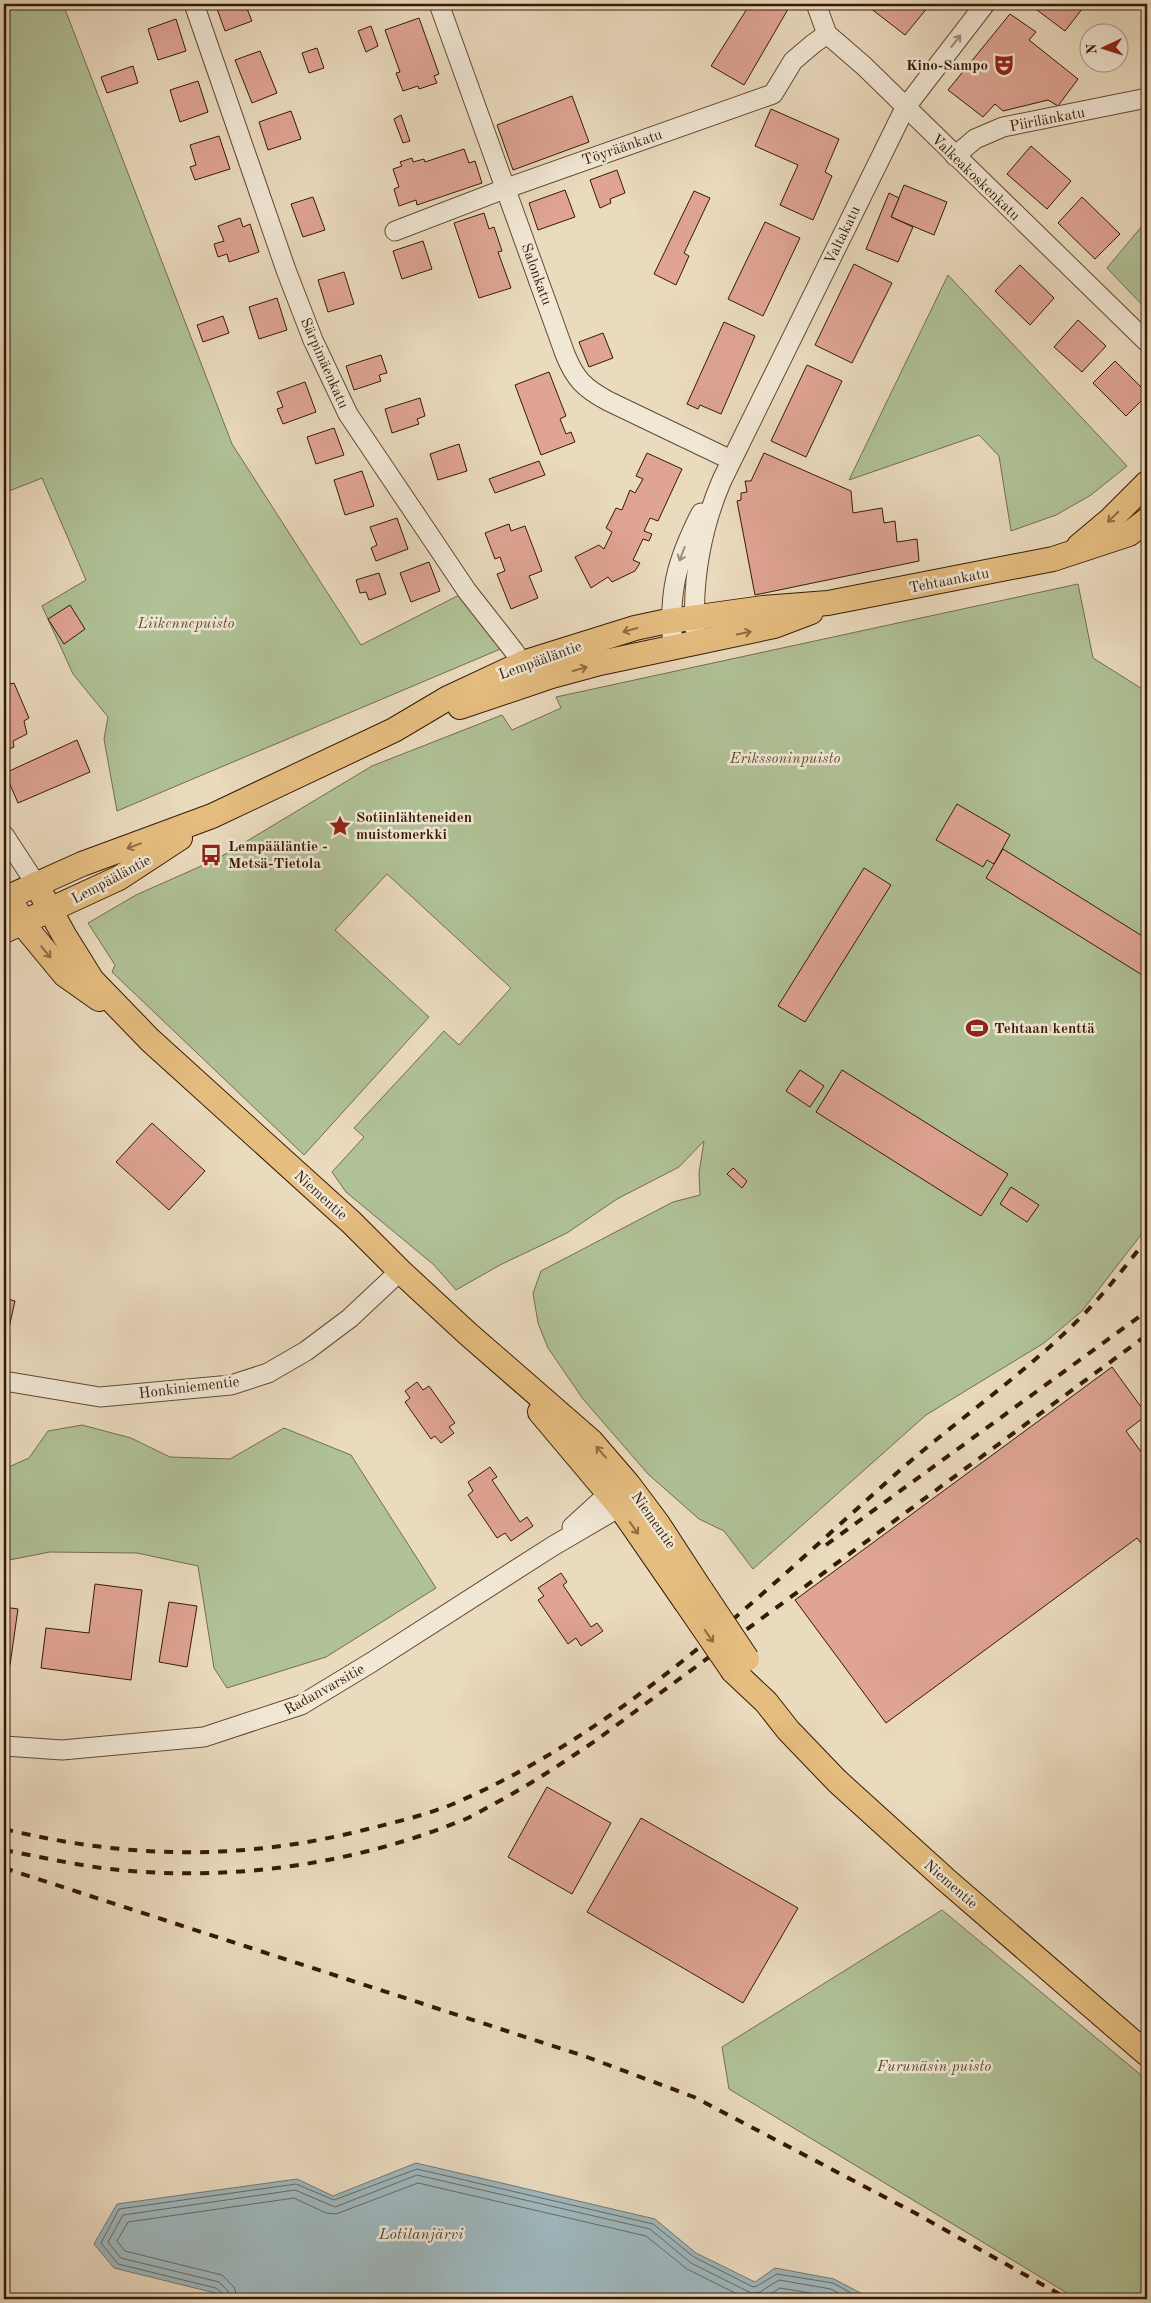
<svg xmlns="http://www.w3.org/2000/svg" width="1151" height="2303" viewBox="0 0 1151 2303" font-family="'Old Standard TT',serif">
	<rect width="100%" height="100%" fill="#eadabe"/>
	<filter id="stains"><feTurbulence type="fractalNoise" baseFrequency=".004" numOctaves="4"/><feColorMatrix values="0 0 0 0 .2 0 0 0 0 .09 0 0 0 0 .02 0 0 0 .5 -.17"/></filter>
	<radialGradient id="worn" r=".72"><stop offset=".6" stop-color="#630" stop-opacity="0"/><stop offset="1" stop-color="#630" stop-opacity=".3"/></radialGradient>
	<g fill="#b0c196" stroke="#726e4d">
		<polygon points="4,4 63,4 232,444 361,645 467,591 510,645 117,811 104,739 108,717 73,674 42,606 86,580 42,478 4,493"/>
		<polygon points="1147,220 1147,310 1107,268"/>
		<polygon points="948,275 1127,466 1091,495 1056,515 1011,531 999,456 979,435 849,480"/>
		<polygon points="1078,584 1093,658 1147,692 1147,1227 1082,1311 1044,1343 926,1415 753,1569 724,1531 699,1519 648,1474 583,1399 548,1348 538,1323 533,1293 541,1271 673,1202 700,1195 699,1173 704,1141 679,1167 617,1199 567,1233 500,1265 456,1290 434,1265 346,1192 332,1172 364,1137 354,1128 444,1031 459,1045 511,988 387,874 335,930 429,1017 304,1155 112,972 115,965 88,923 136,895 217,859 372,766 502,715 512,730 561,708 556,697"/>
		<polygon points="82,1425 131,1438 170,1457 230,1459 284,1428 351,1455 436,1588 326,1657 227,1688 214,1668 198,1566 137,1553 50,1552 4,1561 4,1469 29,1458 48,1431"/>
		<polygon points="942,1910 1147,2080 1147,2299 1077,2299 729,2089 722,2047"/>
	</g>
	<polygon fill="#9eb7bd" stroke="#747873" points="416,2163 655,2219 696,2253 755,2282 775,2268 834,2279 872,2299 220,2299 215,2293 114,2268 94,2244 117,2204 297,2179 333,2196"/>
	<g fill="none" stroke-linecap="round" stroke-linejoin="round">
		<g stroke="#6a6860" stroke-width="1">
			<polyline points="224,2299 223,2294 216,2288 118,2264 101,2243 119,2209 296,2184 334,2200 417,2169 653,2224 694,2257 753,2287 757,2286 777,2274 833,2283 862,2299"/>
			<polyline points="230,2299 228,2291 219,2282 121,2258 108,2242 123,2215 295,2190 335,2207 417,2175 650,2229 691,2263 751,2293 760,2292 779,2280 831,2289 849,2299"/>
			<polyline points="238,2299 234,2287 222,2275 125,2251 117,2241 128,2222 294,2198 326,2213 336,2214 418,2183 646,2236 687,2269 747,2299"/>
			<polyline points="762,2299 780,2288 828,2296 833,2299"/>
		</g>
	</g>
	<g fill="#dfa493" stroke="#351a04">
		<polygon points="221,4 245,4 252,21 225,31 216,6"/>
		<polygon points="750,4 791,4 744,85 711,66"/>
		<polygon points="865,4 939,4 934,10 928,7 905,35"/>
		<polygon points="1029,4 1086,4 1065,31"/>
		<polygon points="1010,14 1036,32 1029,40 1078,79 1058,106 1048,100 1003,111 995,104 983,117 948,90"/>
		<polygon points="419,18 439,74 434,76 437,83 419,89 418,86 403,91 396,73 400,72 385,30"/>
		<polygon points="176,19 186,51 158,60 148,29"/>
		<polygon points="371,26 378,46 366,52 358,31"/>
		<polygon points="317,48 324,68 309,73 302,53"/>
		<polygon points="260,51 277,93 252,103 235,60"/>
		<polygon points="133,66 138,83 107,93 101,77"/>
		<polygon points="198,81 208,112 180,122 170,90"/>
		<polygon points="572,96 589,142 513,170 497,125"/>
		<polygon points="771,109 839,139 825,172 832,176 813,220 780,205 798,165 755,146"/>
		<polygon points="291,111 301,139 268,150 259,122"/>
		<polygon points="401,115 410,141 403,143 394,119"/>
		<polygon points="219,136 230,169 195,180 190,167 196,165 190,145"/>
		<polygon points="1031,146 1071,181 1047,209 1007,174"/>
		<polygon points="464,149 469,163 475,161 482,183 417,205 416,200 399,206 394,189 399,187 393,169 402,166 400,162 412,158 413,162 424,159 425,162"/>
		<polygon points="617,170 625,193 610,199 611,203 600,208 590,180"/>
		<polygon points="904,185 947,202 934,235 891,217"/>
		<polygon points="565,190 575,217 538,230 529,203"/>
		<polygon points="694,191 710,198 684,253 689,256 676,285 654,274"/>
		<polygon points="889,193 899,198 891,217 913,227 898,262 866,249"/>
		<polygon points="313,197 325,230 303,237 291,204"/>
		<polygon points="1082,197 1120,234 1095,259 1058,223"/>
		<polygon points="484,213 489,229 494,227 502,251 498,252 511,288 479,298 454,223"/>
		<polygon points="240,218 243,227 250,224 259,252 229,262 227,254 218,257 214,244 224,241 218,226"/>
		<polygon points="765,222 800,238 763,316 728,299"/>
		<polygon points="423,241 432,269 402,279 393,251"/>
		<polygon points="854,264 892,283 852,363 815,345"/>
		<polygon points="1020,265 1054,298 1030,325 995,291"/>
		<polygon points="344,272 354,304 328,312 318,280"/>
		<polygon points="277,298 287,330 259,339 249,307"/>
		<polygon points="223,316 229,333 203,342 197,325"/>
		<polygon points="1078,320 1106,346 1082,372 1054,347"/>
		<polygon points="724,322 755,336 721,414 700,405 698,409 687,404"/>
		<polygon points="603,333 613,358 589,367 579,342"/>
		<polygon points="381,355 387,373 379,375 381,381 354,390 346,366"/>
		<polygon points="1115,361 1147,393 1147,395 1126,416 1093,383"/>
		<polygon points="807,365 842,381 806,457 771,441"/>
		<polygon points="549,372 566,416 560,419 566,434 571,432 575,442 541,455 515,385"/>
		<polygon points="305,382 316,412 283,424 277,409 283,407 277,392"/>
		<polygon points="420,398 425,416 417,419 419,424 392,433 385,409"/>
		<polygon points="334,428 344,455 316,464 307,437"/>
		<polygon points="459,444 467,471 438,480 430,454"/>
		<polygon points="647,453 682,469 658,521 650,518 644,531 652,534 649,541 643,539 633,560 640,563 635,571 612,582 608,577 591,588 575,557 599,545 604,549 612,532 606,528 616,508 622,510 630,490 635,493 643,479 636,476"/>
		<polygon points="764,453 851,491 853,513 882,508 884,523 895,521 897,542 917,539 919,561 755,595 737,501 741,500 741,493 747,492 745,481 751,481"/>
		<polygon points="539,461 545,475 495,493 489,479"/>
		<polygon points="362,471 374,506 345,515 334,480"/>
		<polygon points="397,518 408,549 376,561 371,548 377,545 370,527"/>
		<polygon points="509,524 511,531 525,526 542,571 529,576 538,598 511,609 497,574 505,571 500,557 495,559 485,533"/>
		<polygon points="429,562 440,591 411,602 400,573"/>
		<polygon points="379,573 386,594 369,600 366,592 360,593 356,580"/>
		<polygon points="70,605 85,629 64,644 48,619"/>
		<polygon points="4,674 11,684 14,683 29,718 24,721 27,734 13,741 14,747 4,751"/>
		<polygon points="77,740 90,772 18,803 5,773"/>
		<polygon points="957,804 1010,835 994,864 987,860 983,867 936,840"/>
		<polygon points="1003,849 1147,939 1147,978 986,878"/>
		<polygon points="864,868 891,885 805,1022 778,1006"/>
		<polygon points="800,1070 824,1086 810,1107 786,1091"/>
		<polygon points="842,1070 1008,1174 981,1216 816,1112"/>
		<polygon points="152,1123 205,1171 169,1210 116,1162"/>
		<polygon points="733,1168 747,1181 742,1188 727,1174"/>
		<polygon points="1011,1187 1039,1205 1027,1222 1000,1204"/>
		<polygon points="4,1298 15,1301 8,1332 4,1331"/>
		<polygon points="1112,1367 1147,1415 1126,1431 1147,1460 1147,1551 1137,1538 886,1723 795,1600"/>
		<polygon points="417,1382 423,1390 429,1386 455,1423 449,1427 454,1433 441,1443 435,1436 431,1439 405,1402 410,1398 405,1391"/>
		<polygon points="490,1467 497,1477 492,1480 520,1522 527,1517 533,1526 511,1541 505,1533 497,1538 468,1495 473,1491 468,1482"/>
		<polygon points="561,1573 567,1582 563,1585 591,1627 597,1623 603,1631 581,1646 576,1638 568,1644 538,1600 544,1596 538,1588"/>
		<polygon points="95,1584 142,1590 131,1680 41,1668 46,1628 89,1633"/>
		<polygon points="169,1602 197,1606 187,1667 159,1662"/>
		<polygon points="4,1607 18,1609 10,1665 4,1664"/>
		<polygon points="547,1787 611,1823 572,1894 508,1857"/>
		<polygon points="641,1818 798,1908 743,2003 587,1912"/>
	</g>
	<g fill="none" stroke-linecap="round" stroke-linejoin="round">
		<g stroke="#624a32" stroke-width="21">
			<g id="minor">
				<polyline points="194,4 286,270 313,340 348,414 467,591 514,651 529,675"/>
				<path d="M439,4L565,354C575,379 584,388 608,401L731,460"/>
				<polyline points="816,4 827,34 864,66 1147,342"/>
				<polyline points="955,156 975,139 1003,127 1147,98"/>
				<polyline points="395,231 507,188 773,94 793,61 813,44 827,34"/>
				<path d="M695,629C692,579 702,526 722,480L905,108L985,4"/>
				<path d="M673,648C668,593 676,562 701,513"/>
				<polyline points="4,835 36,884"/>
				<polyline points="4,1381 100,1397 231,1385 268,1373 306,1351 350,1318 400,1271"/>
				<polyline points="572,1527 618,1485"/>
				<polyline points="4,1746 62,1750 204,1737 301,1705 372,1662 553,1546 630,1501"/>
			</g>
		</g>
		<g stroke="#351a04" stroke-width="26">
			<g id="major">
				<polyline points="1079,546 1110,520 1147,483"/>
				<polyline points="460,707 552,676 600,663 774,626 811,612"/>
				<polyline points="36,884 64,935 92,980 150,1040 351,1222 400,1271 467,1333 591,1441 628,1484 658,1524 701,1590"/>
				<polyline points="4,899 82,864 212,816 394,730 448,698 523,663 635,628 663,622 763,608 828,603 1053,559 1129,534 1147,520"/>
				<polyline points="16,909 22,923 65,975 99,999"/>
				<polyline points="4,931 119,878 180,838"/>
				<polyline points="540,1412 620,1507 685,1601"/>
				<polyline points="733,1671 766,1702 788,1730 837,1781 945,1879 1147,2054"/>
			</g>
		</g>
		<use href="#minor" stroke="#f1e7d5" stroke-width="19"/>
		<use href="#major" stroke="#e5bd7f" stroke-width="24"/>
		<g stroke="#351a04" stroke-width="4" stroke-dasharray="9 9" stroke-linecap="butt">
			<polyline points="826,1545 1147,1311"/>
			<path d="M4,1829C129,1859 242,1861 368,1829C396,1822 426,1815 453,1804C621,1732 755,1600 889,1480C953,1422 1026,1374 1086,1312C1108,1289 1128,1263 1147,1239"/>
			<path d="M4,1850C46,1858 88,1868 131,1871C241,1880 355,1863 458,1822C470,1818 481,1811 492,1805C528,1786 561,1764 595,1741L1147,1335"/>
			<polyline points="4,1868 587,2057 694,2097 915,2213 1068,2299"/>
		</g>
		<g stroke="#351a04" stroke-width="26" stroke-linecap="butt">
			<g id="major-bridge">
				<polyline points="701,1590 747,1659"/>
				<polyline points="685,1601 733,1671"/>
			</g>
		</g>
		<use href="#major-bridge" stroke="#e5bd7f" stroke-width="24"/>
	</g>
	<defs><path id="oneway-shaft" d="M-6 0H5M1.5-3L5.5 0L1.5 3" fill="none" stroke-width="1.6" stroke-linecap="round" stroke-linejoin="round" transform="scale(1.25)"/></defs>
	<g stroke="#9c8b77">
		<use href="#oneway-shaft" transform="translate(956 41) rotate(-52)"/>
		<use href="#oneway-shaft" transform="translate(682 554) rotate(111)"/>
	</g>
	<g stroke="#8d6c42">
		<use href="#oneway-shaft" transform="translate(1113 517) rotate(136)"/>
		<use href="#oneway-shaft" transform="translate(630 630) rotate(164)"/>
		<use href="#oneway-shaft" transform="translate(744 633) rotate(-12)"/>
		<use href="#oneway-shaft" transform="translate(580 669) rotate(-15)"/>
		<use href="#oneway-shaft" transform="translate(134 846) rotate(160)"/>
		<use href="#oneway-shaft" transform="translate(46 952) rotate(50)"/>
		<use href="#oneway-shaft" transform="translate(601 1452) rotate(-131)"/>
		<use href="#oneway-shaft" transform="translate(634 1528) rotate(55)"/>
		<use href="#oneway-shaft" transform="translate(709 1636) rotate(55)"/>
	</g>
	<defs>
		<g id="theatre-bare" transform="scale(1.725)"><path d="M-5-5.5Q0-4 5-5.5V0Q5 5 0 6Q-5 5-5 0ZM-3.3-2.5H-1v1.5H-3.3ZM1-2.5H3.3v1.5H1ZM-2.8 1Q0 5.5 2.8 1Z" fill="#8f2418" stroke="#f1e7d5" stroke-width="2.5" paint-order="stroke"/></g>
		<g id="sight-bare" transform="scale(1.725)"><path d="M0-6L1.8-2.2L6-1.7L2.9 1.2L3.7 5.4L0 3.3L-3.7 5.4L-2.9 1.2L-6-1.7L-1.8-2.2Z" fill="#8f2418" stroke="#f1e7d5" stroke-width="2.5" paint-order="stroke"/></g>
		<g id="bus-bare" transform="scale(1.725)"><path d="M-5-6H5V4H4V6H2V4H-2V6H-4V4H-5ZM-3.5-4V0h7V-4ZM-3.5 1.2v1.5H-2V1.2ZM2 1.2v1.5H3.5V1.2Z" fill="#8f2418" stroke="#f1e7d5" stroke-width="2.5" paint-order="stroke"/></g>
		<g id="stadium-bare" transform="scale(1.725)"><path d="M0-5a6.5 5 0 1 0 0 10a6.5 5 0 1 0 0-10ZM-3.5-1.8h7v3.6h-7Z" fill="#8f2418" stroke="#f1e7d5" stroke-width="2.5" paint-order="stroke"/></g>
	</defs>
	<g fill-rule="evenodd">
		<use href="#theatre-bare" x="1004" y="65"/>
		<use href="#sight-bare" x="340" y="826"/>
		<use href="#bus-bare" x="211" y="855"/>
		<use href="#stadium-bare" x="977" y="1028"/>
	</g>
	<g text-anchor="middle" stroke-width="5" stroke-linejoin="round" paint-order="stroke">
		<g font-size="15" font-weight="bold" fill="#351a04" stroke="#f1e7d5" text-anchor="start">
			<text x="988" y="70" text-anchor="end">Kino-Sampo</text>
			<text x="356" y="822">Sotiinlähteneiden<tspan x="356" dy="17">muistomerkki</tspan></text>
			<text x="228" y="851">Lempääläntie -<tspan x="228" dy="17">Metsä-Tietola</tspan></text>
			<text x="994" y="1033">Tehtaan kenttä</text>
		</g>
		<g font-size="15" fill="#351a04" stroke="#f1e7d5">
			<text transform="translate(1047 119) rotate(-11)" y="5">Piirilänkatu</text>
			<text transform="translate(622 147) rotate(-19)" y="5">Töyräänkatu</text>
			<text transform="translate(976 177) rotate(44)" y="5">Valkeakoskenkatu</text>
			<text transform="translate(842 235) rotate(-64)" y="5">Valtakatu</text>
			<text transform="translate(537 274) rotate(70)" y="5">Salonkatu</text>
			<text transform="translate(325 363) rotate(66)" y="5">Särpimäenkatu</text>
			<text transform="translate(949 580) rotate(-11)" y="5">Tehtaankatu</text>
			<text transform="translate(540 660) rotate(-20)" y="5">Lempääläntie</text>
			<text transform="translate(111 879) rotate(-28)" y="5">Lempääläntie</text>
			<text transform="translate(321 1195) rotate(42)" y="5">Niementie</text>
			<text transform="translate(189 1387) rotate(-7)" y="5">Honkiniementie</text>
			<text transform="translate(654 1520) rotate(55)" y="5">Niementie</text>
			<text transform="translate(324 1689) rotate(-29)" y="5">Radanvarsitie</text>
			<text transform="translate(951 1884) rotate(41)" y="5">Niementie</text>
		</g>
		<g font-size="15" font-style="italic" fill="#5a4c30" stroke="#f1e7d5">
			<text x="186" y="628">Liikennepuisto</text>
			<text x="785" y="763">Erikssoninpuisto</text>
			<text x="934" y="2071">Furunäsin puisto</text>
		</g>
		<g font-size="16" font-style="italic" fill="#54493c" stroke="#f1e7d5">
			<text x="421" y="2239">Lotilanjärvi</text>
		</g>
	</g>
	<rect width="1151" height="2303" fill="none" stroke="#eadabe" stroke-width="20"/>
	<rect x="5" y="5" width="1141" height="2293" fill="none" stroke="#351a04" stroke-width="2.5"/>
	<rect x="10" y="10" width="1131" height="2283" fill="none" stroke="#351a04"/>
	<g transform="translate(1104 48) rotate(266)"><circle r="24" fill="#f1e7d5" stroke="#a69581"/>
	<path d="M0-4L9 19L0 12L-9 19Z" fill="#8f2418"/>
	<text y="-8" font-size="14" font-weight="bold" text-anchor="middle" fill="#351a04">N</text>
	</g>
	<rect width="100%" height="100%" filter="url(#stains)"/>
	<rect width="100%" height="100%" fill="url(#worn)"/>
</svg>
